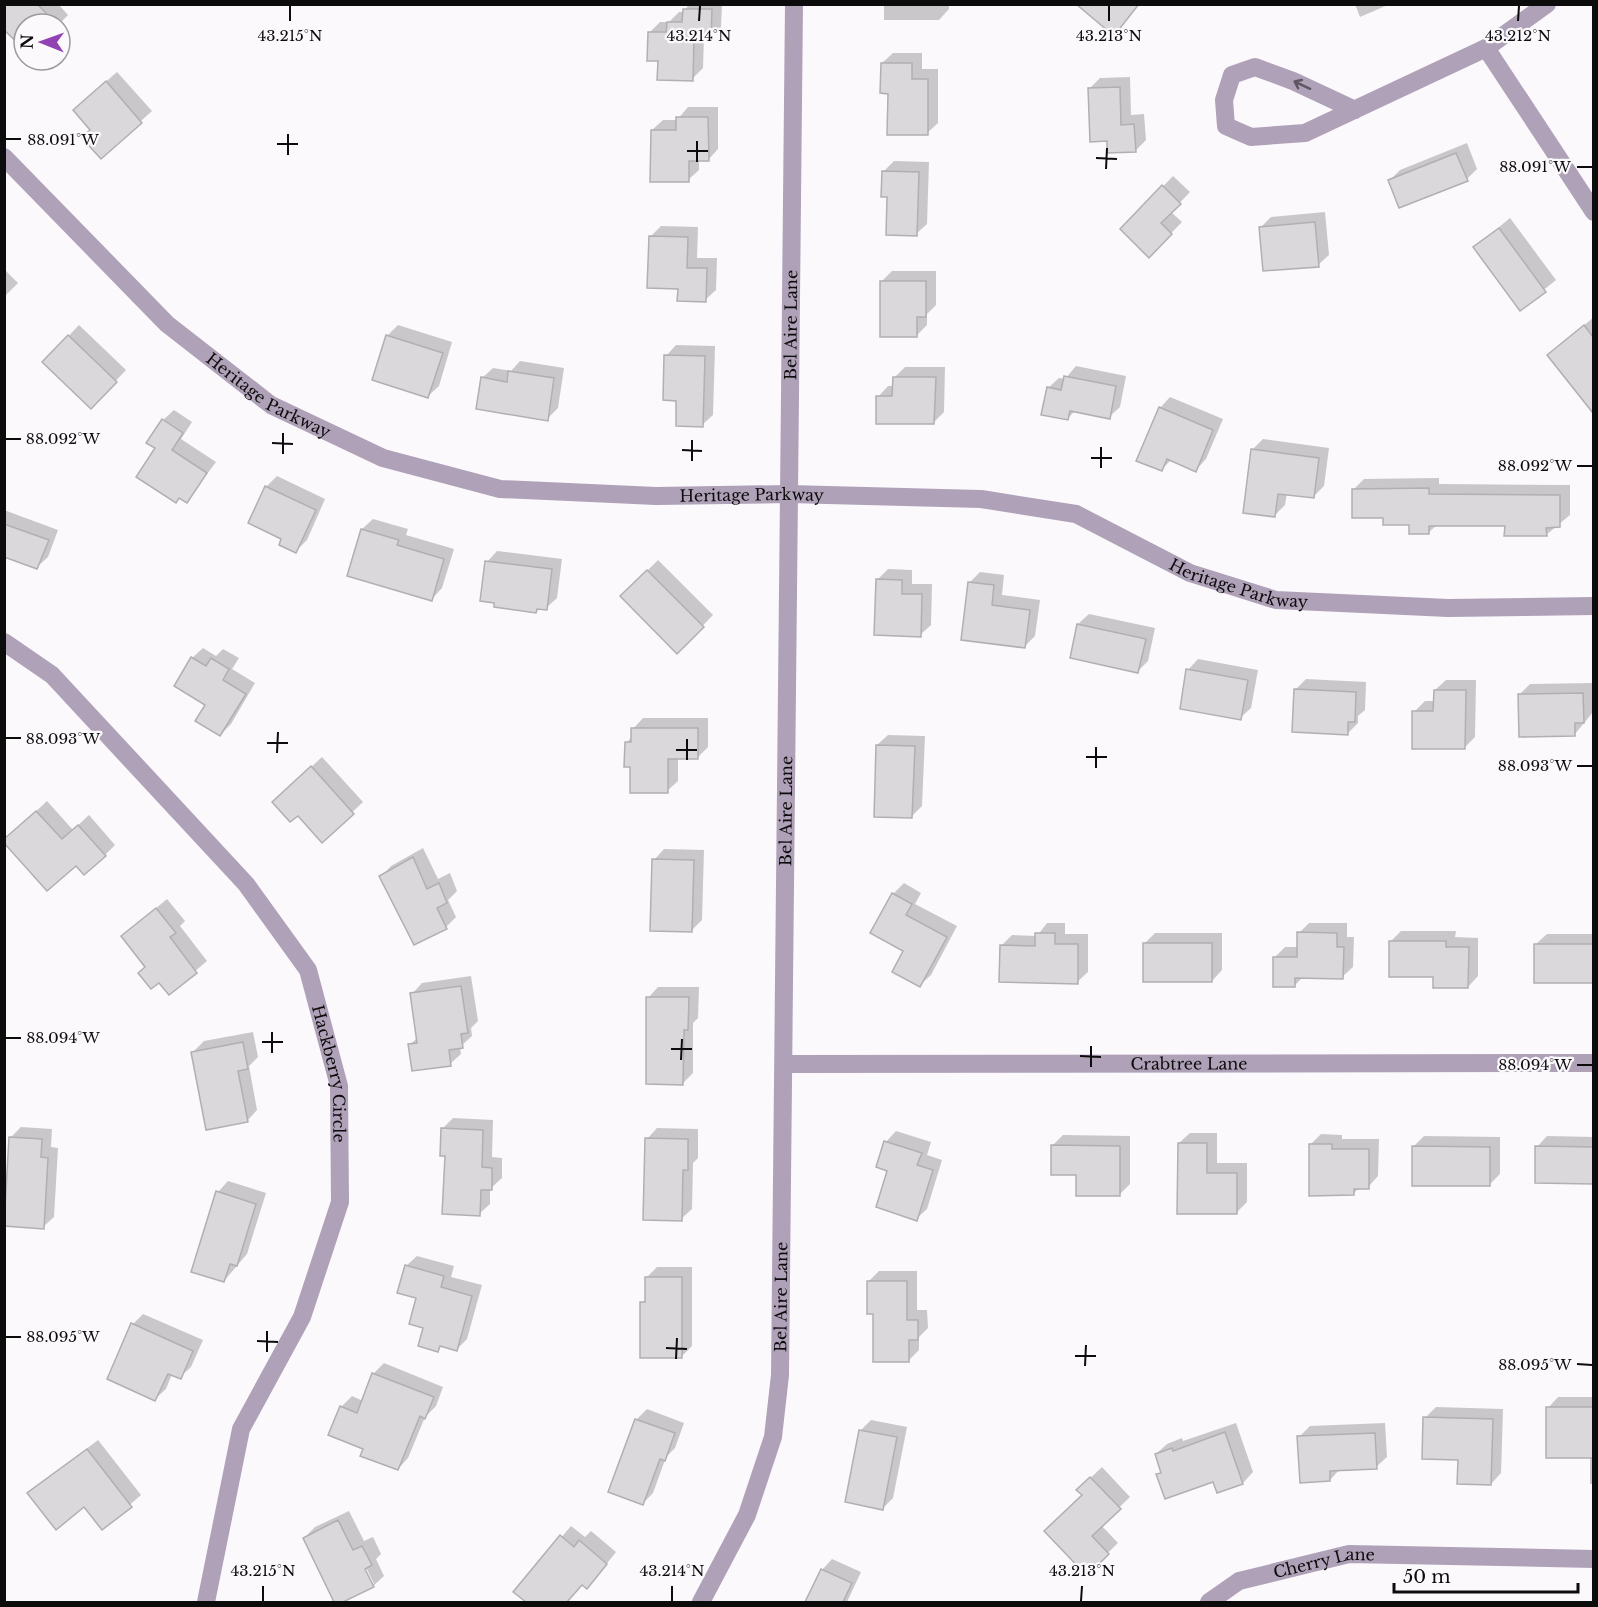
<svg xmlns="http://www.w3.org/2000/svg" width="1598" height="1607" viewBox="0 0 1598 1607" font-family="'Libre Baskerville',serif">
	<rect width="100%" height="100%" fill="#fcf9fd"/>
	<g fill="#0003" fill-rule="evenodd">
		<polygon points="4,4 58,4 68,15 59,24 24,24 24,47 7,30 4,33"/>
		<polygon points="689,4 722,4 721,27 710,37 704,37 703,68 692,79 659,60 650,32 660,22 669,22 679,12 684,12"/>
		<polygon points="884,4 949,4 949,9 939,20 884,20"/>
		<polygon points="1355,4 1390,4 1360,17"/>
		<polygon points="893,53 922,53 922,69 938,69 938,123 927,133 889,92 882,63"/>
		<polygon points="117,72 152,111 101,157 85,100"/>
		<polygon points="1130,77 1131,115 1144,114 1146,140 1135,151 1108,140 1089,89 1100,78"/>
		<polygon points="688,107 718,107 718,149 708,160 699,160 699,170 688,180 652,130 663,120 677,120"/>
		<polygon points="1467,143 1477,169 1467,179 1390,180 1400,170"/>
		<polygon points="894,161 929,162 927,224 916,234 889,196 883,172"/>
		<polygon points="1173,176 1190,192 1171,212 1182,222 1149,256 1122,229"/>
		<polygon points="1325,212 1329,255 1318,265 1261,227 1271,217"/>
		<polygon points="1510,218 1556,280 1520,309 1475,247"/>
		<polygon points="661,226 698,227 697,258 717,258 716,290 705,300 680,288 650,237"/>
		<polygon points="4,269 18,283 4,297"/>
		<polygon points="892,271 936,271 936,305 927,314 927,325 916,336 882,281"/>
		<polygon points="1594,317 1594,391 1584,399 1560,345"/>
		<polygon points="79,325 126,370 91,407 44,362"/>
		<polygon points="398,325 452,342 439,386 428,396 387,336"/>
		<polygon points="676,345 715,346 713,415 702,425 678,400 666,356"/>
		<polygon points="520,361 564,368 558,408 547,419 482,378 493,368 511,371"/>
		<polygon points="1076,366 1126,376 1120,407 1109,417 1075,411 1067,419 1048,388 1059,378 1065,379"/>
		<polygon points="905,367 945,367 944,412 933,423 878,397 888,386 894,386 894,378"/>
		<polygon points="1170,397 1223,419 1206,459 1196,470 1171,460 1161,470 1160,408"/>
		<polygon points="174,410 192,422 181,439 216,462 187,501 157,448 163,420"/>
		<polygon points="1263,439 1329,448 1324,486 1313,497 1287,493 1285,505 1274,516 1253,449"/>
		<polygon points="277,476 325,499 307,540 296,551 283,538 266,487"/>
		<polygon points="1439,478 1439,484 1570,485 1570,515 1546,535 1506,525 1437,525 1429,532 1354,489 1364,479"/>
		<polygon points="4,510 58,530 48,557 37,567 4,555"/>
		<polygon points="373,519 408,529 406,535 454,549 442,588 432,599 362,529"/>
		<polygon points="497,551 562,559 557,598 546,608 540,608 536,612 496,602 487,562"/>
		<polygon points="658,560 713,615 677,652 622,596"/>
		<polygon points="888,569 912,570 912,584 932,584 931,625 920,635 877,580"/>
		<polygon points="980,572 1004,575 1002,595 1040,600 1035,636 1025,646 970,582"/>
		<polygon points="1089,614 1155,628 1148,661 1138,671 1071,657 1078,624"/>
		<polygon points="203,648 216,656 223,649 239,658 232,669 255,683 231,724 220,735 207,705 192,658"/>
		<polygon points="1198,659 1258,670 1251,708 1240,718 1188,670"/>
		<polygon points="1306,679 1366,682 1365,710 1358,716 1358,723 1347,734 1296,689"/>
		<polygon points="1446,680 1476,680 1475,737 1464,748 1414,712 1425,701 1435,701 1435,690"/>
		<polygon points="1593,683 1594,711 1575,734 1520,694 1530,684"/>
		<polygon points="643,718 708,718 708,747 697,758 678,758 678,781 667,791 631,765 626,743 632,737 633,729"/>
		<polygon points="888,735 925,736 922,806 912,816 877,745"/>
		<polygon points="322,757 363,802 322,841 284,792"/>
		<polygon points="47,801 73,830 89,815 115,845 105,855 76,864 15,831"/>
		<polygon points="423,848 438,879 450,873 457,891 448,900 456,917 446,927 381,877 391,866"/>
		<polygon points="664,849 704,850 702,920 691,931 654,860"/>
		<polygon points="904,883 921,893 915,904 957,926 931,975 920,985 905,950 893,894"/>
		<polygon points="167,899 185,921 180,926 207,961 169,993 123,936"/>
		<polygon points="1047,923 1065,923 1065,934 1088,934 1088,972 1077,982 1001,946 1012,935 1037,936"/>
		<polygon points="1309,923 1347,923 1347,937 1354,937 1353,967 1342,977 1303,977 1294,986 1274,958 1285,947 1299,947 1299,933"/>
		<polygon points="1401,931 1456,931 1455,937 1478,938 1478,976 1468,987 1435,976 1391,941"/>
		<polygon points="1155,933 1222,933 1222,970 1212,981 1144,944"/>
		<polygon points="1547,934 1594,934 1594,982 1536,982 1536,944"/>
		<polygon points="471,976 478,1021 471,1028 472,1036 460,1047 461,1054 450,1064 410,1045 418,1037 412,994 422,983"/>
		<polygon points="658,987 699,987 698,1018 693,1023 693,1073 683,1083 648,998"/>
		<polygon points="253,1032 258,1057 249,1066 257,1110 247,1121 193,1052 204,1041"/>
		<polygon points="453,1118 493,1120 492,1157 502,1158 502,1178 490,1189 490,1204 479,1214 446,1155 442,1129"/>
		<polygon points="21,1127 52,1129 51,1147 58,1148 54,1217 43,1227 4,1225 10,1138"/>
		<polygon points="657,1128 698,1129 698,1158 693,1163 692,1209 681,1219 647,1139"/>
		<polygon points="896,1131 931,1142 927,1155 942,1160 927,1209 916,1219 889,1170 886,1142"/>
		<polygon points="1190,1133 1217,1133 1217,1163 1247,1163 1247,1202 1236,1213 1179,1143"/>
		<polygon points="1321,1134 1342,1135 1342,1139 1379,1139 1378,1176 1368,1187 1360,1187 1353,1194 1310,1145"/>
		<polygon points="1063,1135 1130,1136 1130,1184 1119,1195 1078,1173 1053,1145"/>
		<polygon points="1424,1136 1500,1137 1500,1174 1489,1185 1413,1147"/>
		<polygon points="1547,1136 1594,1137 1594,1182 1537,1182 1537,1147"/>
		<polygon points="228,1181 266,1193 247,1254 224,1281 218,1192"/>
		<polygon points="417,1256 454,1266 451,1277 482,1285 467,1339 457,1349 442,1345 438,1350 425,1327 418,1297 406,1266"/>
		<polygon points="657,1267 692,1267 692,1346 681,1357 642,1303 647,1298 647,1277"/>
		<polygon points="879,1271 917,1271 917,1310 927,1310 928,1328 919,1337 919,1350 908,1361 868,1282"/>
		<polygon points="143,1314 203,1340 191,1367 180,1377 172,1374 166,1389 155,1399 133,1324"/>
		<polygon points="384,1363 443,1387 436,1406 425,1417 408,1458 398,1469 365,1448 341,1407 352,1396 363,1401 373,1374"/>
		<polygon points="1558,1397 1594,1397 1594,1484 1590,1484 1590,1456 1548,1408"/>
		<polygon points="1436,1407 1503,1409 1501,1473 1491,1484 1459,1459 1425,1418"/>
		<polygon points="647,1409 684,1423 675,1448 666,1457 653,1493 643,1503 610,1491 637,1419"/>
		<polygon points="871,1420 907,1427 893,1498 883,1508 861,1430"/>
		<polygon points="1236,1423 1253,1472 1243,1483 1218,1491 1214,1480 1158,1475 1162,1471 1156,1454 1167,1444 1182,1438 1183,1441"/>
		<polygon points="1385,1423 1387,1457 1376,1467 1340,1469 1330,1480 1299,1437 1310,1426"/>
		<polygon points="98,1440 141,1495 103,1528 85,1505 29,1493"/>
		<polygon points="1102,1467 1130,1497 1101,1525 1118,1543 1087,1573 1083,1495 1078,1490"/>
		<path d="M349,1511L364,1541L373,1537L381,1554L376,1559L384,1576L373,1586L336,1602L304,1538L315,1527ZM363,1561L374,1584H371L360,1563Z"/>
		<polygon points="571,1526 585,1537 591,1531 616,1552 597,1576 583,1584 567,1602 528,1602 515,1592"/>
		<polygon points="832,1559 861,1572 847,1602 807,1602 822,1570"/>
	</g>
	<g fill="#dad8db" stroke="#b1afb2" stroke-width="1.5">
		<polygon points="4,4 37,4 57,24 24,24 24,49 4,30"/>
		<polygon points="1076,4 1139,4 1114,36"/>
		<polygon points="683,9 712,9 711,39 694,38 693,81 657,80 658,61 647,61 648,32 666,32 667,22 682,22"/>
		<polygon points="881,63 912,63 912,79 928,79 928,135 887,135 888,94 880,93"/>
		<polygon points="106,81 142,123 101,159 81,137 90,130 73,110"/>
		<polygon points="1120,87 1121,125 1134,124 1136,152 1107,153 1107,141 1090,142 1088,88"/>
		<polygon points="676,117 708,117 709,161 689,161 689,182 650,182 651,130 676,130"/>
		<polygon points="1456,153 1468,181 1399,208 1388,180"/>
		<polygon points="882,171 919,172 917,236 886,235 887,197 881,197"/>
		<polygon points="1162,185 1181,204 1161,223 1172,234 1149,258 1120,229"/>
		<polygon points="1315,222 1319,267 1263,271 1259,227"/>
		<polygon points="1499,228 1546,292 1520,311 1473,247"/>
		<polygon points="649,236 688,237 687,268 707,268 706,302 677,301 678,289 647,288"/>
		<polygon points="880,281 926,281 926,317 917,317 917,337 880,337"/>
		<polygon points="1584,325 1593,337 1593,413 1547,355"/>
		<polygon points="68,335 117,382 91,409 42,362"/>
		<polygon points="386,335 443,353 428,398 372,380"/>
		<polygon points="664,355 705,356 703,427 676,426 676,401 663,400"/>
		<polygon points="508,371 554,378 548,421 476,409 481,377 507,382"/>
		<polygon points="1064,376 1116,386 1110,419 1070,411 1068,420 1041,415 1047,387 1061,390"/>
		<polygon points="893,377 936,377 934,424 876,424 876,396 892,396"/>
		<polygon points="1159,407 1213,430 1196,472 1167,459 1162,471 1136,461"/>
		<polygon points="162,419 183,433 172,450 207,473 187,503 179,498 176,503 136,477 155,448 146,443"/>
		<polygon points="1251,449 1319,458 1314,498 1278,494 1275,517 1243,513"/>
		<polygon points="265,486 316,510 296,553 279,545 281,539 248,523"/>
		<polygon points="1429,488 1429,494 1560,495 1560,527 1546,528 1547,536 1504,536 1505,526 1429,526 1429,534 1409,534 1409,525 1383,525 1383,518 1352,518 1352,489"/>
		<polygon points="4,524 49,540 37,569 4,557"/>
		<polygon points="361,529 399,540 397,545 444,559 432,601 347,576"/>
		<polygon points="485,561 552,569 547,610 537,609 536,613 494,607 494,603 480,601"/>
		<polygon points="647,570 704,627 677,654 620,596"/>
		<polygon points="876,579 902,580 902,594 922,594 921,637 874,635"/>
		<polygon points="968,582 994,585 992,605 1030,610 1025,648 961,640"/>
		<polygon points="1077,624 1146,639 1138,673 1070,658"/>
		<polygon points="191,657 206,666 211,658 229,669 223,680 246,694 220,736 195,721 205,705 174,686"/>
		<polygon points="1186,669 1248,680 1241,720 1180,709"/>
		<polygon points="1294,689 1356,692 1355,722 1348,722 1348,735 1292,732"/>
		<polygon points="1434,690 1466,690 1465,749 1412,749 1412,711 1433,711"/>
		<polygon points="1583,693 1584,723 1575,723 1575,736 1519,737 1518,694"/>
		<polygon points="631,728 698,728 698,759 668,759 668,793 630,793 630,767 624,767 625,742 631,742"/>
		<polygon points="876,745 915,746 912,818 874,817"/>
		<polygon points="311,766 354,814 322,843 298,816 290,822 272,802"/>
		<polygon points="36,811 62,839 78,825 106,856 84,875 76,866 47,891 4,843 4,839"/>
		<polygon points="413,857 427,889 439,883 447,903 437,908 447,929 414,945 379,876"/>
		<polygon points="652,859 694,860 692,932 650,931"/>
		<polygon points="892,893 912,904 906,915 947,937 920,987 892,972 903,951 870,933"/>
		<polygon points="156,908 176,933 170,937 197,973 169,995 159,983 151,989 138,973 145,967 121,936"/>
		<polygon points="1297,932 1337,933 1337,947 1344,947 1343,979 1295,978 1295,987 1273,987 1273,957 1297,957"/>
		<polygon points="1035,933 1055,933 1055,944 1078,944 1078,984 999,982 1000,945 1035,946"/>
		<polygon points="1389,941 1446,941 1446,947 1469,947 1468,988 1433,988 1433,977 1389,977"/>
		<rect x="1143" y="943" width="69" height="39"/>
		<rect x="1534" y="944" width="59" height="39"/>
		<polygon points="461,986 468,1033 461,1034 463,1048 449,1050 451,1066 412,1071 408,1044 417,1043 410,993"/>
		<polygon points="646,997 689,997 688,1030 684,1030 683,1085 646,1084"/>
		<polygon points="243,1042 248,1069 238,1071 248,1122 206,1130 191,1052"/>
		<polygon points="441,1128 483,1130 482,1167 492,1168 492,1190 481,1190 480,1216 442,1214 445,1156 440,1156"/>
		<polygon points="9,1137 42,1139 41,1157 48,1158 44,1229 4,1226"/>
		<polygon points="645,1138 688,1139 688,1170 683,1170 682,1221 643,1220"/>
		<polygon points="884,1141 922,1153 917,1165 933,1170 917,1221 876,1207 887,1171 876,1167"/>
		<polygon points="1178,1143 1207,1143 1207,1173 1237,1173 1237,1214 1177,1214"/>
		<polygon points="1309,1144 1332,1144 1332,1149 1369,1149 1369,1189 1354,1189 1354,1195 1309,1196"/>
		<polygon points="1051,1145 1120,1146 1120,1196 1076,1196 1076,1175 1051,1175"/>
		<polygon points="1412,1146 1490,1147 1490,1186 1412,1186"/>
		<polygon points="1535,1146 1593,1147 1593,1184 1535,1183"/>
		<polygon points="216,1191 256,1204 237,1266 230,1264 224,1282 191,1272"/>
		<polygon points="405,1265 444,1276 441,1287 472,1296 457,1351 440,1346 438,1352 418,1346 423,1328 409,1324 416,1298 397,1293"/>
		<polygon points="645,1277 682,1277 682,1358 640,1358 640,1302 645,1302"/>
		<polygon points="867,1281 907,1281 907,1320 918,1320 918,1340 909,1340 909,1362 873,1362 873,1314 867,1314"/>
		<polygon points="131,1323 193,1351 181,1379 168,1374 155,1401 107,1379"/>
		<polygon points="372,1373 434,1397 425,1419 420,1416 398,1470 360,1456 363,1449 328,1435 340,1406 357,1413"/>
		<rect x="1546" y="1407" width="47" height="51"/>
		<polygon points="1423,1417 1493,1419 1491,1485 1457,1484 1458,1460 1422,1459"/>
		<polygon points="635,1419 675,1433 665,1461 660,1459 643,1505 608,1492"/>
		<polygon points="859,1430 897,1437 883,1510 845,1502"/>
		<polygon points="1225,1432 1243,1484 1217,1493 1213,1482 1165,1499 1156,1474 1161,1473 1155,1454 1172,1448 1173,1451"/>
		<polygon points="1375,1433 1377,1469 1330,1471 1330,1481 1300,1483 1297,1436"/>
		<polygon points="87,1449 132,1507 102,1530 84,1507 56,1530 27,1493"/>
		<polygon points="1090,1477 1121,1509 1092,1536 1109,1554 1087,1576 1044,1531 1082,1495 1076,1490"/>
		<polygon points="338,1520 353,1550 362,1546 372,1565 365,1569 374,1587 343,1602 334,1602 303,1538"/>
		<polygon points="560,1535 574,1547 579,1540 607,1564 587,1589 582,1585 567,1602 526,1602 513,1592"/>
		<polygon points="821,1569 852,1583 843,1602 805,1602"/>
	</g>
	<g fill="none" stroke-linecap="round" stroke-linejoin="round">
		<g stroke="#afa1b7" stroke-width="18">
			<polyline points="1486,48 1594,212"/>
			<polyline points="1355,110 1293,81 1255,67 1232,75 1224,100 1226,126 1251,137 1305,133 1486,48 1547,4"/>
			<path id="s1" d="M4,157L167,324L271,405L383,458L500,489L656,496L789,494L981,499L1076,514L1190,573L1276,600L1448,608L1594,606"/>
			<path id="s2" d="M4,642L52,675L246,884L308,970L339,1086L340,1202L302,1317L241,1429L206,1602"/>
			<path id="s3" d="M784,1064L1594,1063"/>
			<path id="s4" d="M701,1602L747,1515L773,1437L780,1375L794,4"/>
			<path id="s5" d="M1209,1602L1239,1581L1349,1554L1594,1559"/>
		</g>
	</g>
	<defs><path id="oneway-shaft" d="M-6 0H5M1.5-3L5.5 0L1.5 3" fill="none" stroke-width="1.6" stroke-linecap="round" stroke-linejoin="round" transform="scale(1.5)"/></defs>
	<use stroke="#5e5662" href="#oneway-shaft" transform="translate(1302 85) rotate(-155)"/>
	<path fill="none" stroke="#0d0c0d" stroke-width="2" d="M290,21V6M699,21L700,6M1109,21V6M1518,21L1519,6M6,139H21M277,144H298M687,151H708M288,155V134M1096,158L1117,159M697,162V141M1577,167H1592M1106,169L1107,148M6,439H21M272,443L293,444M682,450L702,451M283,454V433M1091,458H1112M692,461V440M1577,466H1592M1101,468V447M6,738H21M267,743H288M676,750H697M277,753L278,732M1086,757H1107M687,760V739M1577,766H1592M1096,768V747M6,1038H21M262,1042H283M671,1049H692M272,1053V1032M1080,1056L1101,1057M681,1060L682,1039M1577,1065H1592M1091,1067V1046M6,1337H21M257,1341L278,1342M666,1348L687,1349M267,1352V1331M1075,1356H1096M676,1359L677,1338M1577,1364L1592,1365M1085,1366L1086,1345M263,1601V1586M672,1601V1586M1081,1601L1082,1586"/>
	<g text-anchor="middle" stroke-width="4.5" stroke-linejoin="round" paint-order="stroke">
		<g font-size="16" fill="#0d0c0d" stroke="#fcf9fd">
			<text dy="6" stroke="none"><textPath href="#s4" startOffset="1293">Bel Aire Lane</textPath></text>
			<text dy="6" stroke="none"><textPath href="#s1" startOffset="358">Heritage Parkway</textPath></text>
			<text dy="6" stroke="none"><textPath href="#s1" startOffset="862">Heritage Parkway</textPath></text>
			<text dy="6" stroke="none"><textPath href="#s1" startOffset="1366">Heritage Parkway</textPath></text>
			<text dy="6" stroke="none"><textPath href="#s4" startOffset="807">Bel Aire Lane</textPath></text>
			<text dy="6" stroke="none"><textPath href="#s3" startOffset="405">Crabtree Lane</textPath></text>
			<text dy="6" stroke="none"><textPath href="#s2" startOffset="556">Hackberry Circle</textPath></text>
			<text dy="6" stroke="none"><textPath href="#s4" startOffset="321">Bel Aire Lane</textPath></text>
			<text dy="6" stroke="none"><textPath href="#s5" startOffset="124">Cherry Lane</textPath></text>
		</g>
	</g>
	<g font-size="15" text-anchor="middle" fill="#0d0c0d" stroke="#fcf9fd" stroke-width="4.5" stroke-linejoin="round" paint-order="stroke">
		<text x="290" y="41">43.215°N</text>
		<text x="699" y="41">43.214°N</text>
		<text x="1109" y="41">43.213°N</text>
		<text x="1518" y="41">43.212°N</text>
		<text x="63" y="145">88.091°W</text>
		<text x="1535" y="172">88.091°W</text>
		<text x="63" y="444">88.092°W</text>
		<text x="1535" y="471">88.092°W</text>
		<text x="63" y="744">88.093°W</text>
		<text x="1535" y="771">88.093°W</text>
		<text x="63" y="1043">88.094°W</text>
		<text x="1535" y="1070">88.094°W</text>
		<text x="63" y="1342">88.095°W</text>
		<text x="1535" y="1370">88.095°W</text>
		<text x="263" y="1576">43.215°N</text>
		<text x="672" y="1576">43.214°N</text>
		<text x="1082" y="1576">43.213°N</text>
	</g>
	<rect width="1598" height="1607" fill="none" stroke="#0d0c0d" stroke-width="12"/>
	<g transform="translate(42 42) rotate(271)"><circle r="28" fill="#fcf9fd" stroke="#9c9a9d" stroke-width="1.5"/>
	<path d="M0-4.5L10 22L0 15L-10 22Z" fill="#9142b3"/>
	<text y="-9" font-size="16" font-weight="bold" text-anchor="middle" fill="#0d0c0d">N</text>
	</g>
	<path d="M1394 1583v9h184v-9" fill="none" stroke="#0d0c0d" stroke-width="3"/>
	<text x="1403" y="1583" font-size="18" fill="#0d0c0d" stroke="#fcf9fd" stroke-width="4.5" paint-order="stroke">50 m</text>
</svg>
